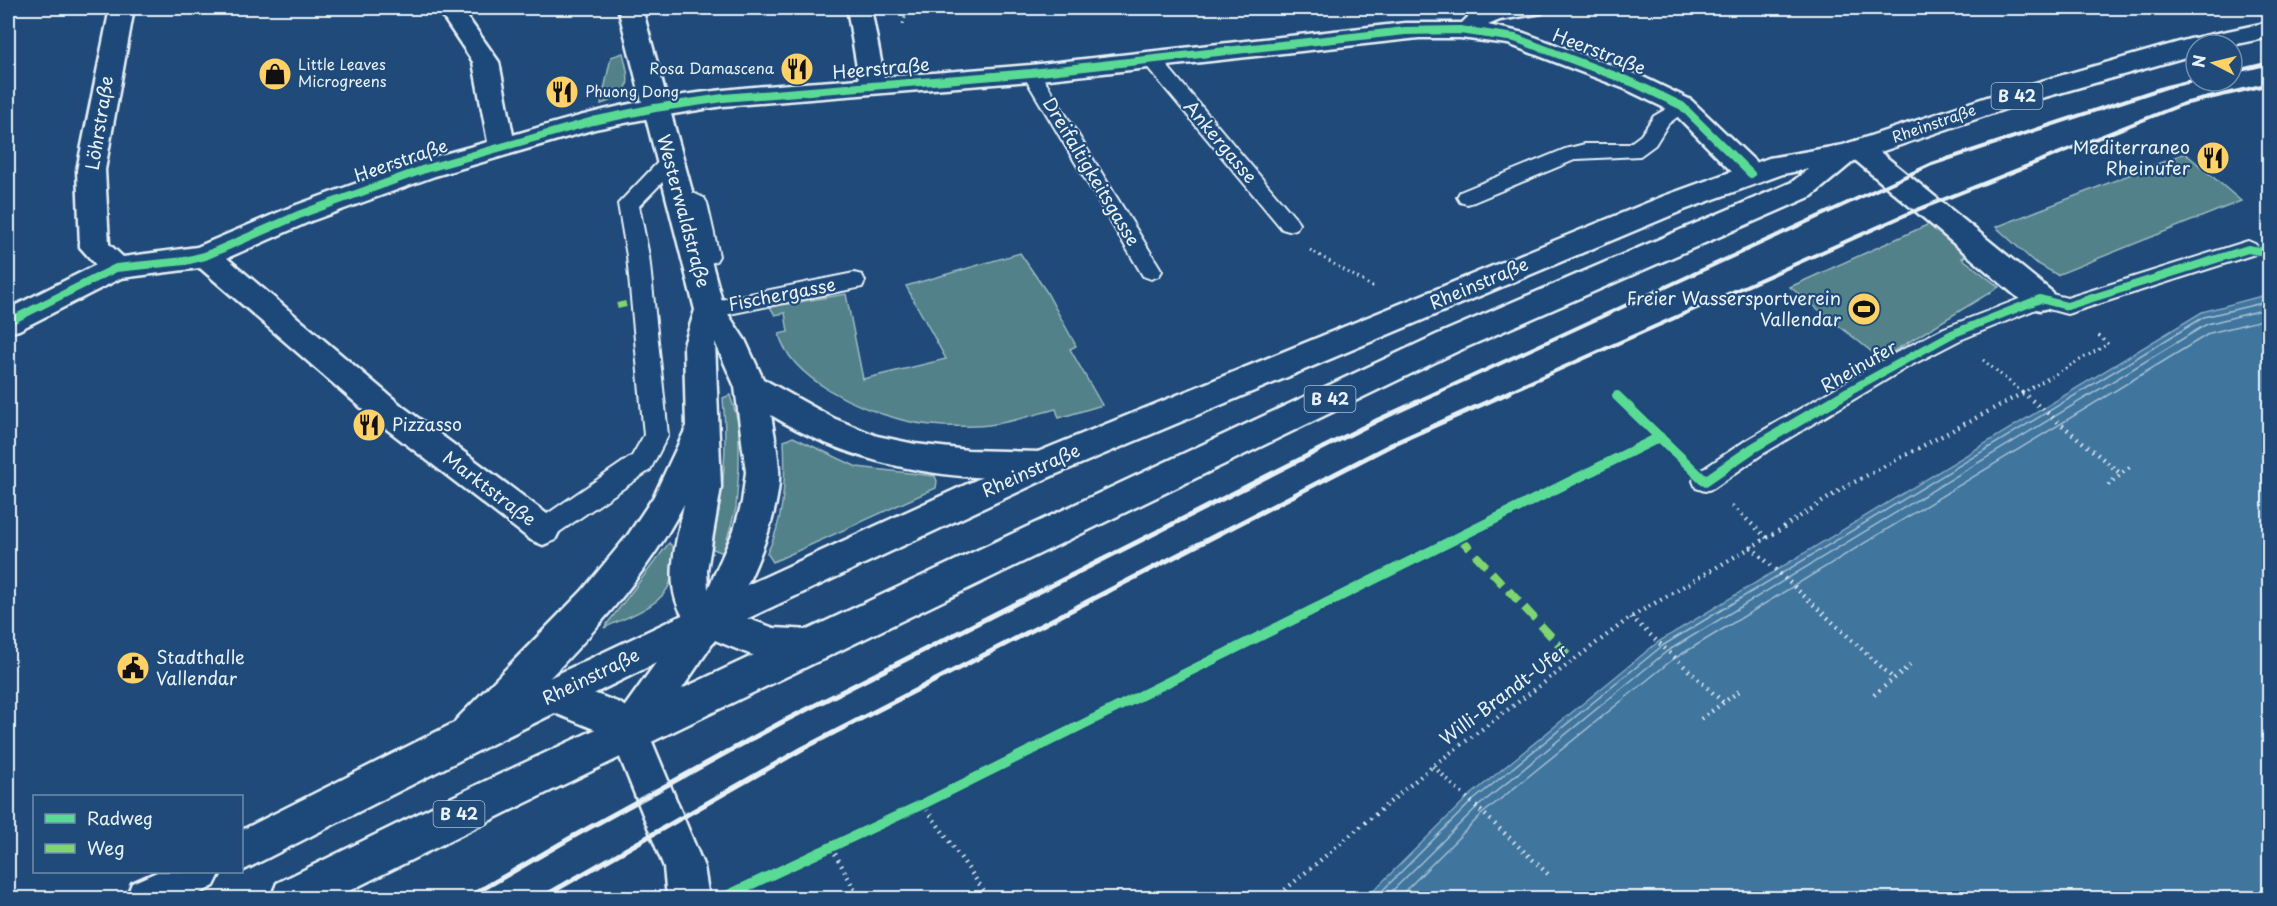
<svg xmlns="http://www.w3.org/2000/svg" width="2277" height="906" viewBox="0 0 2277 906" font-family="'Playpen Sans',sans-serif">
	<rect width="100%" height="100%" fill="#1f4a7a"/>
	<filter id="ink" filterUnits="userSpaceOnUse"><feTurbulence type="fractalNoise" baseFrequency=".0167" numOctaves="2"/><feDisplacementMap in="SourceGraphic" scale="12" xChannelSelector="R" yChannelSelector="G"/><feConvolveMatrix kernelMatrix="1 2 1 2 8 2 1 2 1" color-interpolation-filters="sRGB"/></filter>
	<g filter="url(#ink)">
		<g fill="#52818a" stroke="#9db9c1" stroke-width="1.5">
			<path d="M623,53C630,82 634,94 601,104L611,57Z"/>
			<polygon points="2185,153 2241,201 2057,275 2033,261 1996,227"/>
			<polygon points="1936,221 1969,254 1962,258 1999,287 1881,359 1790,287"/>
			<path d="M1020,253L1046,291L1074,342L1076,346L1070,349L1102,405L1059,418L1056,409C1032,415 1000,426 975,426C952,427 925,426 902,420C860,409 791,380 779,334L788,332L785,313L775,315L770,307L846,294L863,379L946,359L906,286Z"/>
			<path d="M730,395L739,424V467L736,508L723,553L711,548C724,498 728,450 723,398Z"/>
			<path d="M793,437L857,467L935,476L937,481L936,488L773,562L767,553C784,521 786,477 784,441Z"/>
			<path d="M669,543L675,549C673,560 673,573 670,583C663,606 624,618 604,628Z"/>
		</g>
		<polygon fill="#41759e" stroke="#84a7c2" stroke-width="1.5" points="2269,294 2269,898 1366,898 1467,798 1658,642 2202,312"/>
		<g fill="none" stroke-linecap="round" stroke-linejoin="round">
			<g stroke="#a5bfd4" stroke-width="1.5">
				<polyline points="1375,898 1471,802 1662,646 2204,317 2270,301"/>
				<polyline points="1385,898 1476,808 1666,652 2207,324 2270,308"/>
				<polyline points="1398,898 1482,814 1672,660 2210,333 2270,318"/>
			</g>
			<g stroke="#e8f1f8" stroke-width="4">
				<g id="service">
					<polygon points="1151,53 1158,55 1296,219 1299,224 1296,229 1289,231 1282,229 1144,63 1142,59 1144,55"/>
					<polygon points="1031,67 1038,69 1040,73 1159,266 1162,271 1159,276 1151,279 1143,276 1022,73 1024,69"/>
					<polygon points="1682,100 1689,102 1692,106 1668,124 1655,145 1640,156 1577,159 1474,202 1467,204 1460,202 1457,197 1460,192 1565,149 1585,144 1629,144 1641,135 1654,116"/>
					<polygon points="671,154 678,156 681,161 678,166 639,206 649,256 668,435 650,470 552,537 543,541 534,537 530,530 534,523 632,456 644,435 627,256 618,204 664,156"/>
					<polygon points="680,187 704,198 707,203 719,256 716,261 708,264 700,261 697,256 688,207 673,199 670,194 673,189"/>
					<polygon points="2248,241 2255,244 2259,249 2255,254 2067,314 2041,307 1960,340 1906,368 1761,455 1714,488 1705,491 1696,488 1693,481 1696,474 1745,441 1890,356 1944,328 2040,291 2067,298"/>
					<polygon points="854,273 862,275 865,281 862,287 710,318 702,316 699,310 702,304 710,302"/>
				</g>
			</g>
			<g stroke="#e8f1f8" stroke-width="5">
				<g id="minor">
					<path d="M110,8H134L105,170L109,244L123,257L197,247L291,207L415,162L488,142L473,62L437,8H461L499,62L513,135C561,121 608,107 657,99C724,88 791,84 859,79L847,8H871L884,77L1031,65L1405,23H1462C1481,0 1519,8 1545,8L1542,13L1500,20L1488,25L1524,33L1643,77L1691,100L1761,167L1765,174L1761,181L1751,183L1741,181L1673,112L1625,89L1508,44L1460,38H1419L1031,81L723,106L655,117L595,129L435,176L311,221L227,258L402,406L555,520L560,530L555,540L543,545L531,540L380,424L200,268L121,278L19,330L8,333V309L96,265L80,247L77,170Z"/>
					<polygon points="1859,140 1869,143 2051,291 2055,299 2051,307 2040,310 2029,307 1849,155 1845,149 1849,143"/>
					<polygon points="553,678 620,703 643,720 704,867 709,898 667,898 664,867 615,745 594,729 540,707 534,695 540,683"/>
				</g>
			</g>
			<g stroke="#e8f1f8" stroke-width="5">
				<path id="secondary" d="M618,8H642L724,308L745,340L763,379L833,418L877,436L915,444L968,450L1040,452L1052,456L1057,466L1052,476C1033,482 1013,479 993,478C913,475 840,457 771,415C774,433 778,452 779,470C782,508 752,581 732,613L774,628L812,630L825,635L830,647L825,659C790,672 747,654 715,640L643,746L629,751L615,746L610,733L615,720L686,621C661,585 677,543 684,504C636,597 555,671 484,746L470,751L456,746L451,733L456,720L582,591L628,535L654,496L686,428L684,345L695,310ZM715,342L735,387L746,472L742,502L734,530L708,589L707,570L721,487Z"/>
			</g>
			<g stroke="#e8f1f8" stroke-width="5">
				<g id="primary">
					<polygon points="2270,22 2270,37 2232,45 2196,45 2196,54 2014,106 1854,161 1812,196 1458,351 505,813 335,898 271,898 277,883 477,785 1436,335 1792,182 1808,169 1783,174 1684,210 1052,476 721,631 482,749 242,871 242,830 454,723 695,609 1028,456 1664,196 1769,158 1843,145 1996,94 2190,39"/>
					<polygon points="157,872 221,872 214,886 190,898 126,898 132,883"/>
				</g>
			</g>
			<g stroke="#e8f1f8" stroke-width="3" stroke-dasharray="1.5 4" stroke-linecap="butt">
				<polyline points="903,24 908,8"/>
				<polyline points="1310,250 1373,287"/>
				<polyline points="1983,360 2023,393"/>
				<polyline points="2022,393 2108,344 2096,333"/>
			</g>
			<g stroke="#e8f1f8" stroke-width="4.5" stroke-dasharray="1.5 5" stroke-linecap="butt">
				<polyline points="2022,392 2121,474"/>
				<polyline points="2108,485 2132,465"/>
				<polyline points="1732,506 1767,538"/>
				<polyline points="1751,547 1893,678"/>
				<polyline points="1631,617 1725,704"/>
				<polyline points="1874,695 1914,662"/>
				<polyline points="1701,719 1742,689"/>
				<polyline points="1433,766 1548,874"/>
				<polyline points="923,804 989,898"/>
				<polyline points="832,848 859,898"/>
				<polyline points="738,891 741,898"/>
				<polyline points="1275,898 1433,766 1631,617 1767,538 1845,487 2025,392"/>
			</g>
			<use href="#service" fill="#1f4a7a" fill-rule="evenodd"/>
			<use href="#minor" fill="#1f4a7a" fill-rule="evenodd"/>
			<use href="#secondary" fill="#1f4a7a" fill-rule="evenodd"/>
			<use href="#primary" fill="#1f4a7a" fill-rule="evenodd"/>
			<g stroke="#e8f1f8" stroke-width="4">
				<polyline points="2232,72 2270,63"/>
				<polyline points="1436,393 1932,164 2166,87 2196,80"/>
				<polyline points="1506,393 1912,212 2183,104 2270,84"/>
			</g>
			<g stroke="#e8f1f8" stroke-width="5">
				<polyline points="467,898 574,836 784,721 1378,420 1439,392"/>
				<polyline points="541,898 802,749 1395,443 1510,392"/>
			</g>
			<polyline stroke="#7fd670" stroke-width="6" stroke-dasharray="13 6" stroke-linecap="butt" points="617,306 626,304"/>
			<polyline stroke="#7fd670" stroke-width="8" stroke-dasharray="16 8" stroke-linecap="butt" points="1459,537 1573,660"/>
			<g stroke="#1f4a7a" stroke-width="10">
				<g id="cycleway-far1">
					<polyline points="8,322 116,268 185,261 205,256 301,214 425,169 593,121 655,108 723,98 1031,73 1405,31 1460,30 1515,38 1634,83 1682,106 1751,174"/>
					<polyline points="1845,393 1952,334 2040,299 2067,306 2248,249 2270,253"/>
				</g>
			</g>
			<g stroke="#1f4a7a" stroke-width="14">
				<g id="cycleway">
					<polyline points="1617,396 1705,481 1753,448 1848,392"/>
					<polyline points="722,898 923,804 1660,437"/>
				</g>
			</g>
			<use href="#cycleway-far1" stroke="#5adb95" stroke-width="8"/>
			<use href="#cycleway" stroke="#5adb95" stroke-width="10"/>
		</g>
	</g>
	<defs>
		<g id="restaurant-disc" transform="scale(1.725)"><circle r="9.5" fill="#ffd166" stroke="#1f4a7a"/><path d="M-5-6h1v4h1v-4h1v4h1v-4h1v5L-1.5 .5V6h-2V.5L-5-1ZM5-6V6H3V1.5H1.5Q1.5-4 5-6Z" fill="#111"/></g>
		<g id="shop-disc" transform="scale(1.725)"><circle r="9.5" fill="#ffd166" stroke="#1f4a7a"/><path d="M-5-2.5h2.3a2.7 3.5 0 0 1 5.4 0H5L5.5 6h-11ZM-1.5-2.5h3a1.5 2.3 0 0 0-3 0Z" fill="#111"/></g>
		<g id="stadium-disc" transform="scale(1.725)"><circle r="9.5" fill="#ffd166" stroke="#1f4a7a"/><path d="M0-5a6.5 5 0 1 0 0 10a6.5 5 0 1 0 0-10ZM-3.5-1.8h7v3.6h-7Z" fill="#111"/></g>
		<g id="civic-disc" transform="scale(1.725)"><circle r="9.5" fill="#ffd166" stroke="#1f4a7a"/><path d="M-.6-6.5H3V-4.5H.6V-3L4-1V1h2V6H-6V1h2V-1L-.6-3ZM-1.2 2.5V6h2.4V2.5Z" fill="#111"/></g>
	</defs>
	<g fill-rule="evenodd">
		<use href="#restaurant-disc" x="797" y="69"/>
		<use href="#shop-disc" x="275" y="74"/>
		<use href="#restaurant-disc" x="562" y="92"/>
		<use href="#restaurant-disc" x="2213" y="158"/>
		<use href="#stadium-disc" x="1864" y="309"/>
		<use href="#restaurant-disc" x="369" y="425"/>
		<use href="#civic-disc" x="133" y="668"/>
	</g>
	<g text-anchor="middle" stroke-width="4.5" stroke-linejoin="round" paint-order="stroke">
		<g font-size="15" fill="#e8f1f8" stroke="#1f4a7a" text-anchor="start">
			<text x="298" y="70">Little Leaves<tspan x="298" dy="17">Microgreens</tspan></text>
			<text x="774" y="74" text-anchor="end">Rosa Damascena</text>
			<text x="585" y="97">Phuong Dong</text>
		</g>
		<g font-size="15" fill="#e8f1f8" stroke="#1f4a7a">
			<text transform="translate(1934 124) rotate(-19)" y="5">Rheinstraße</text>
		</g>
		<g fill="#1f4a7a" stroke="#acbfd2" stroke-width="1.5">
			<rect x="1991.5" y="83" width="51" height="26" rx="4.5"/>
			<rect x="1304.5" y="386" width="51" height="26" rx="4.5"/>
			<rect x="433.5" y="801" width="51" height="26" rx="4.5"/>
		</g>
		<g font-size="16" font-weight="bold" fill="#e8f1f8">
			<text x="2017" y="102">B 42</text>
			<text x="1330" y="405">B 42</text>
			<text x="459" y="820">B 42</text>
		</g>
		<g font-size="18" fill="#e8f1f8" stroke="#1f4a7a">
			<text transform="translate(1599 52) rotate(21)" y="6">Heerstraße</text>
			<text transform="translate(881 69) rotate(-5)" y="6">Heerstraße</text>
			<text transform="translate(100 123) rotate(-81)" y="6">Löhrstraße</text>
			<text transform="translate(1220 142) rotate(50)" y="6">Ankergasse</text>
			<text transform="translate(401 161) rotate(-19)" y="6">Heerstraße</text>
			<text transform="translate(1091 172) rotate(59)" y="6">Dreifaltigkeitsgasse</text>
			<text transform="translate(683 211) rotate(75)" y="6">Westerwaldstraße</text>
			<text transform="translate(1479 284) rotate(-23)" y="6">Rheinstraße</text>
			<text transform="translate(782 295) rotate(-11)" y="6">Fischergasse</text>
			<text transform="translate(1859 367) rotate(-30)" y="6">Rheinufer</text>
			<text transform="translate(1031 471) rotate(-24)" y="6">Rheinstraße</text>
			<text transform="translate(489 489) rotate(37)" y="6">Marktstraße</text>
			<text transform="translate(591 677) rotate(-26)" y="6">Rheinstraße</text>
			<text transform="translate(1504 695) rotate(-37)" y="6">Willi-Brandt-Ufer</text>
		</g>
		<g font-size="18" fill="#e8f1f8" stroke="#1f4a7a" text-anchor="end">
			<text x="2190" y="154">Mediterraneo<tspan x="2190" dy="21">Rheinufer</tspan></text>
			<text x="1841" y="305">Freier Wassersportverein<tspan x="1841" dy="21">Vallendar</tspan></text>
			<text x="392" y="431" text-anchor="start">Pizzasso</text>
			<text x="156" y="664" text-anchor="start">Stadthalle<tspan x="156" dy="21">Vallendar</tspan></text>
		</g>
	</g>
	<rect width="2277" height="906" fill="none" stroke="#1f4a7a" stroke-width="30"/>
	<rect x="15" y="15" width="2247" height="876" fill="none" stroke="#e8f1f8" stroke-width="2" filter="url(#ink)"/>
	<rect x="33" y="795" width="210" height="78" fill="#1f4a7a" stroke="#6f8dac" stroke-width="1.5"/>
	<rect x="45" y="814" width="30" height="9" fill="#5adb95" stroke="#6f8dac" stroke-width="1.5"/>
	<text x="87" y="825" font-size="18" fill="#e8f1f8">Radweg</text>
	<rect x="45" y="844" width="30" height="9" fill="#7fd670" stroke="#6f8dac" stroke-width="1.5"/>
	<text x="87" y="855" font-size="18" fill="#e8f1f8">Weg</text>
	<g transform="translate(2214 63) rotate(277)"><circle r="28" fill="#1f4a7a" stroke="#6f8dac" stroke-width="1.5"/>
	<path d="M0-4.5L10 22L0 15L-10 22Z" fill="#ffd166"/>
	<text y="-9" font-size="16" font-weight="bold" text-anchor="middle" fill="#e8f1f8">N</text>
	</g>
</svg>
